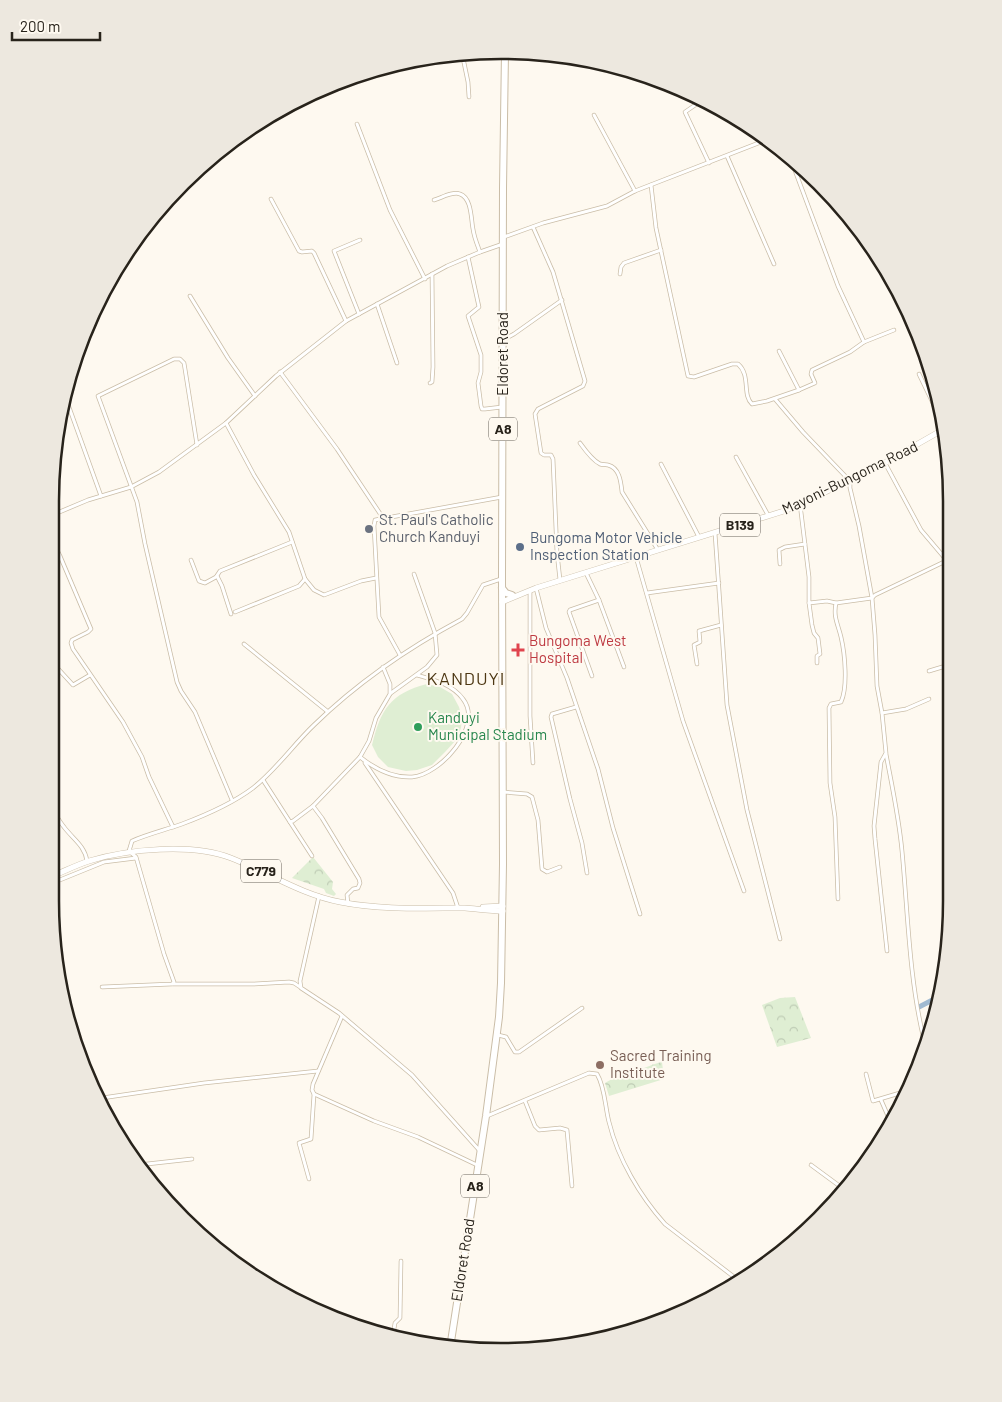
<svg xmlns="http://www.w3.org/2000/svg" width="1002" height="1402" viewBox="0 0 1002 1402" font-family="Barlow,sans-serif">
	<defs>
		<pattern id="forest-crowns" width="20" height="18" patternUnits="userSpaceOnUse" patternTransform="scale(1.25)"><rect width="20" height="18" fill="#dfeed3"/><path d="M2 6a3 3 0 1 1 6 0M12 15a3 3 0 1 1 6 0" fill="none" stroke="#bfccb5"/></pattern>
	</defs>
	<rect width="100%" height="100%" fill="#fef9f0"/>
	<g fill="url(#forest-crowns)">
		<polygon points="313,857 333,882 332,889 336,894 334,896 326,893 324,889 292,878"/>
		<polygon points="795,997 811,1038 777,1047 762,1005 780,998"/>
		<path d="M662,1062L664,1079L609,1096L605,1083C615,1076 628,1075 639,1070C647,1067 653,1064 662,1062Z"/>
	</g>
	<path fill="#dfeed3" d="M427,684L440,687L452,694L459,707L462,718L461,728L456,740L445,752L432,765L417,770L406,771L388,767L378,757L372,745C380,710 391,693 427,684Z"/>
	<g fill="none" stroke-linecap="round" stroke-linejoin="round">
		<polyline stroke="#a0bad1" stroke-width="5" points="919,1007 940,996"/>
		<g stroke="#cabda7" stroke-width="4.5">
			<g id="street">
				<polyline points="462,53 468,82 469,97"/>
				<polyline points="704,99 685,112 709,163"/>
				<polyline points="594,115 635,191"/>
				<polyline points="357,124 390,210 425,279"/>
				<polyline points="727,156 774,264"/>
				<polyline points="790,157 838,286 864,342"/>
				<path d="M651,185L656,228L688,376L694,377L732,364H738C751,375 742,395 752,404L767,401L799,390"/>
				<polyline points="271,199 299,251 302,252 312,251 314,253 346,321"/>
				<path d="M434,200C441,198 453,191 460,194C472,198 471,220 473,229C474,237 477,244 480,252"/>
				<polyline points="533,227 553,272 585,381 583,386 538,409 535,414 541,453 544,455 551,455 553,459 557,553 560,580"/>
				<polyline points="504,237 543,223 607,206 635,191 769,139"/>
				<polyline points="468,257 479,307 468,316 481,355 481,372 478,383 481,406 482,409 485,409 502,407"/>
				<polyline points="620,274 621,267 624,263 661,250"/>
				<polyline points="190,296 228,358 255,396"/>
				<polyline points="377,304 397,363"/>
				<polyline points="359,314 334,251 360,240"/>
				<polyline points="503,340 514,334 562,300"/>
				<polyline points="779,351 799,390 815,383 811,374 812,370 850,352 864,342 894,330"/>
				<polyline points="280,372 337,449 383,518"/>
				<polyline points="919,374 932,401 943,430"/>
				<polyline points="430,383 432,382 433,367 432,274"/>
				<polyline points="65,396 101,496"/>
				<polyline points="775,399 803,432 850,481 850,488 859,526 872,598 875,635 877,686 882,713 886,753 881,762 874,826 875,839 887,951"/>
				<polyline points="226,423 254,475 289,532 305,579 299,586 235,612"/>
				<path d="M580,443C585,450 592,460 600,464C603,465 605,464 608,465C620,468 621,483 622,492L658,550"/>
				<polyline points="197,445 185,369 184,363 180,359 174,359 98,396 137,502 145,544 177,682 181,691 195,712 232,800"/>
				<polyline points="736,457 768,515"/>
				<polyline points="885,463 921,530 949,563"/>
				<polyline points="661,464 699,537"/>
				<polyline points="800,504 809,577 809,603 827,601 836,603 872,598 875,595 946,561"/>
				<polyline points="50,516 88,500 131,487 159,472 226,423 276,376 346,321 447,266 480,252 503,244"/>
				<polyline points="715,533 727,705 747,810 780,939"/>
				<polyline points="50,536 60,556 91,629 88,632 72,640 71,643 73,649 123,722 142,757 149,777 173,827"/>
				<polyline points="636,557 683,721 744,891"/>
				<polyline points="191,560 199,581 205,583 216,577 220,571 292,542"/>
				<polyline points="780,564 779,550 785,547 805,544"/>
				<polyline points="586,573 599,600 624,667"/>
				<polyline points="217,576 222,586 231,614"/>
				<polyline points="305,579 314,590 324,595 361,581 376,578"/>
				<polyline points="536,588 546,628 567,678 598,769 613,828 640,914"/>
				<polyline points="530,590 530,716 533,763"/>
				<polyline points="647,593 719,583"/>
				<polyline points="809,603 812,625 814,633 818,638 820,654 817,656 817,663"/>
				<path d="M836,603C833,617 838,624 841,637C845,654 848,687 841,702L831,704L829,708L830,783L835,817L838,899"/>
				<polyline points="244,644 327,711"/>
				<polyline points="400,655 379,617 374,526 375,520 502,497"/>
				<polyline points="50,660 73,685 90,675"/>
				<polyline points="697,664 694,645 700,642 699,631 721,625"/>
				<polyline points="929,671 949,665"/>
				<polyline points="592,676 569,612 570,610 599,600"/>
				<polyline points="391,693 427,667 437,655 435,633 414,574"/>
				<polyline points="576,707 552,714 551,717 570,799 582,843 587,873"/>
				<polyline points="882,713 906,709 929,699"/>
				<path d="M886,754C892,786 899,818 902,851C908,914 909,978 924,1040"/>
				<path d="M360,757C375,769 392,778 412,777C440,775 484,726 463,699C452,684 434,680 417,675"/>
				<polyline points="365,763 453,893 458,908"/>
				<polyline points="263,780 290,822 293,821 313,806 360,757 369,741 376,718 390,694 390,684 383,667"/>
				<polyline points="503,792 527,794 532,797 538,820 542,869 547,872 560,867"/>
				<path d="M50,806C55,813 59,821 64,827C73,839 85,846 87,861"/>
				<polyline points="313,806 322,818 359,879 360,883 358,888 353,889 347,895 348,904"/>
				<polyline points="290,822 312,856"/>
				<polyline points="50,884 104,862 136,858"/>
				<polyline points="319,896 300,981 301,988 339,1013 412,1075 480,1151"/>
				<polyline points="173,984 254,984 289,982 294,983 300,987"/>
				<path d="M102,987L172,984L174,982L164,954L136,857L129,851L132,841C148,834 165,830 182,824C206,815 233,803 253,788C276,770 293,745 314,725C358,682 408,648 462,619L467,613L483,585L501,579"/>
				<polyline points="342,1016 313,1084 312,1090 314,1094 374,1121 418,1137 477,1165"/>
				<polyline points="498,1035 506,1037 515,1052 519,1052 582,1008"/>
				<polyline points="925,1050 923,1042 929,1038"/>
				<polyline points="866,1074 873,1101 910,1090"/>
				<polyline points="102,1098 204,1083 318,1071"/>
				<polyline points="881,1100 891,1123"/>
				<polyline points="525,1101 535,1126 539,1130 560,1128 567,1130 572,1186"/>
				<path d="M487,1116L589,1073L597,1074C605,1087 605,1107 609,1122C618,1159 640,1196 665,1224L738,1280"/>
				<polyline points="138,1165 192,1159"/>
				<polyline points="811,1165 845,1190"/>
				<polyline points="309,1179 299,1143 311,1139 314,1094"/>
				<polyline points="737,1279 765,1262 779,1249 784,1250"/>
				<polyline points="393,1335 395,1323 400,1318 401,1261"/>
			</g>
		</g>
		<g stroke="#cabda7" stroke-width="6">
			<g id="primary">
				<polyline points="502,602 536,588 787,510 872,470 944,429"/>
				<path d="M50,877C63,872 76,865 89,861C128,849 192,843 231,858C267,872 302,895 340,902C381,910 423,908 465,908C478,909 490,911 503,911"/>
				<polyline points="483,907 503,906"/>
			</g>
		</g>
		<g stroke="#cabda7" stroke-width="8">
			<g id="highway">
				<polyline points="502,588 506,593 512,595"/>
				<polyline points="450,1348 486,1116 499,1017 501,983 503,864 502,578 503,188 505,52"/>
			</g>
		</g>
		<use href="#street" stroke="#fff" stroke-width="3"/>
		<use href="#primary" stroke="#fff" stroke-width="5"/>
		<use href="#highway" stroke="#fff" stroke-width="6"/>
	</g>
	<circle fill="#6b7280" stroke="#fef9f0" stroke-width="2" cx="369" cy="529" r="5"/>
	<circle fill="#5c6f8a" stroke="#fef9f0" stroke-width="2" cx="520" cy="547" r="5"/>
	<path fill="#e0444e" stroke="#fef9f0" stroke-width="2" d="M515.5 642.5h5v5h5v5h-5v5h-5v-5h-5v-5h5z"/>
	<circle fill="#2e9e5b" stroke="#fef9f0" stroke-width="2" cx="418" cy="727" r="5"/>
	<circle fill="#8d6e63" stroke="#fef9f0" stroke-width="2" cx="600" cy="1065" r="5"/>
	<g text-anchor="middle" stroke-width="4" stroke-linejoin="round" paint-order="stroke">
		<g fill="#fef9f0" stroke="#68635b" stroke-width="1">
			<rect x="489" y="417.5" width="28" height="23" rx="4"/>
			<rect x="720" y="513.5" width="40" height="23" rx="4"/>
			<rect x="241" y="859.5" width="40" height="23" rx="4"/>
			<rect x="461" y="1174.5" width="28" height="23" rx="4"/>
		</g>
		<g font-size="14" font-weight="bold" fill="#28231b">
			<text x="503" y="434">A8</text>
			<text x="740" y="530">B139</text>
			<text x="261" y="876">C779</text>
			<text x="475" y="1191">A8</text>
		</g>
		<g font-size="15" fill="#28231b" stroke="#fef9f0">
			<text transform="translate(503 354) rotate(-90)" y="5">Eldoret Road</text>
			<text transform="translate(850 478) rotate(-26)" y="5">Mayoni-Bungoma Road</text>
			<text transform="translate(463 1260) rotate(-81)" y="5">Eldoret Road</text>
		</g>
		<g font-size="15" fill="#5b616d" stroke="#fef9f0" text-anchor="start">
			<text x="379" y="525">St. Paul's Catholic<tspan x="379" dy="17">Church Kanduyi</tspan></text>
		</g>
		<g font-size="15" fill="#4e5e75" stroke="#fef9f0" text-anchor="start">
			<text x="530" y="543">Bungoma Motor Vehicle<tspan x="530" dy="17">Inspection Station</tspan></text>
		</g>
		<g font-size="15" fill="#be3a42" stroke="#fef9f0" text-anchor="start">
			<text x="529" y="646">Bungoma West<tspan x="529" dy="17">Hospital</tspan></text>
		</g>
		<g font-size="15" fill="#27864d" stroke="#fef9f0" text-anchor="start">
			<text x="428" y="723">Kanduyi<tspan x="428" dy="17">Municipal Stadium</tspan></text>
		</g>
		<g font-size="15" fill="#785e54" stroke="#fef9f0" text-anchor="start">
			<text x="610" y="1061">Sacred Training<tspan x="610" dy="17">Institute</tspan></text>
		</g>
		<g font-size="18" letter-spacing="1" fill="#4d3713" stroke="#fef9f0">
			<text x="466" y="685">KANDUYI</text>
		</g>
	</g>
	<path d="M0 0H1002V1402H0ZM501 59H501A442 442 0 0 1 943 501V901A442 442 0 0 1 501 1343H501A442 442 0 0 1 59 901V501A442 442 0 0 1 501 59Z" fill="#ede8df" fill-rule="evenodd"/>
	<path fill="none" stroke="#28231b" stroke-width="2.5" d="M501 59H501A442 442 0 0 1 943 501V901A442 442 0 0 1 501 1343H501A442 442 0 0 1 59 901V501A442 442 0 0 1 501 59Z"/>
	<path d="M12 32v8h88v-8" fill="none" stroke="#28231b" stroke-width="2.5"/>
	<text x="20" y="32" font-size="15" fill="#28231b" stroke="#fef9f0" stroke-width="4" paint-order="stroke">200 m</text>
</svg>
